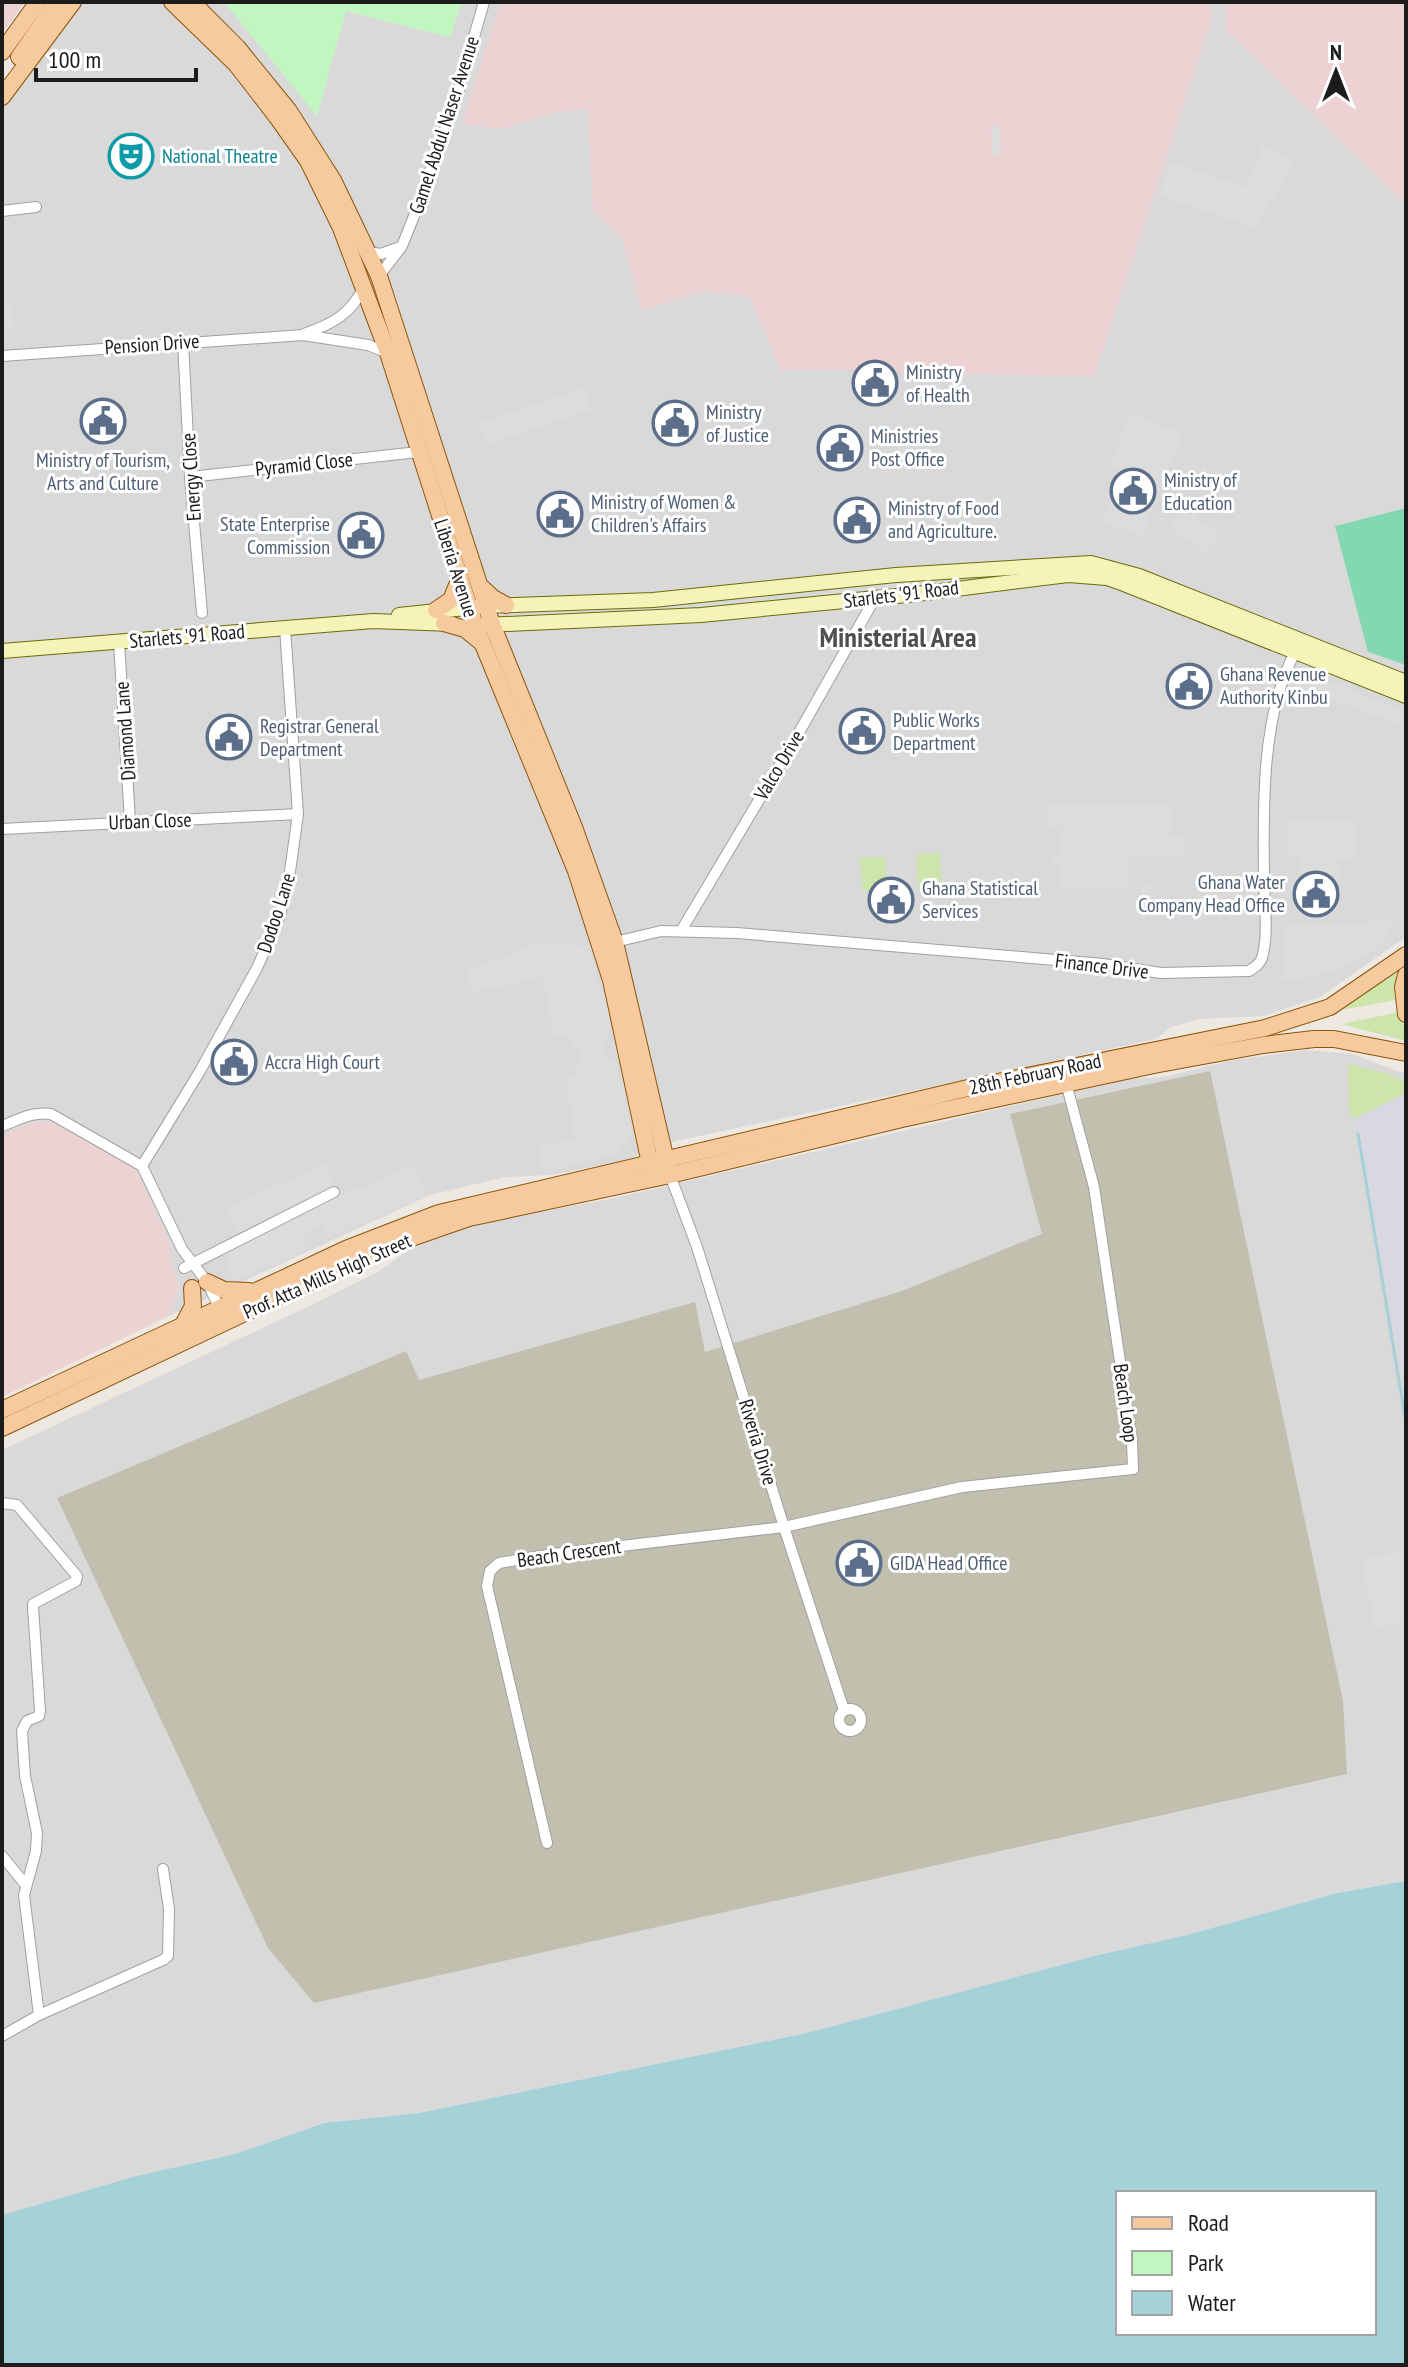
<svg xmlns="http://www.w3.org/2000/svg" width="1408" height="2367" viewBox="0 0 1408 2367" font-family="'PT Sans Narrow',sans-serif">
	<rect width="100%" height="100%" fill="#ede8e2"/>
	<g fill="#dad9d9">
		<polygon points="80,2 1406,2 1406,937 1320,997 1264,1016 1199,1019 1171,1027 1156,1039 676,1141 626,1160 552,1175 506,1177 430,1195 169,1316 179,1286 168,1252 34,1122 2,1136 2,106"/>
		<polygon points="1306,1050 1352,1054 1406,1074 1406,1881 1337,1893 1187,1935 1094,1956 807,2033 419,2113 324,2123 235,2154 136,2176 2,2215 2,1450 305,1308 378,1272 421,1241 463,1226 610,1199 1127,1079 1164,1077 1229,1061"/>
	</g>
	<g fill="#edd2d3">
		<polygon points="2,2 25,2 2,34"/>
		<polygon points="501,2 1212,2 1210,24 1094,377 858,370 781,370 749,296 704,291 642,310 622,238 593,211 588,109 557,112 502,129 462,124"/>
		<polygon points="1226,2 1406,2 1406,204 1226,30"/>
		<polygon points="34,1122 58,1122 135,1167 172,1249 168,1252 179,1286 169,1316 2,1397 2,1136"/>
	</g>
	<polygon fill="#c1bfae" points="1210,1071 1343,1701 1347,1774 314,2003 268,1948 57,1498 406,1351 419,1380 695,1302 705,1352 902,1291 1042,1234 1010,1114"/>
	<g fill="#cce5aa">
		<polygon points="940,853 942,889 919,890 916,854"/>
		<polygon points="885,857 887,889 863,891 860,858"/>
		<polygon points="1400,966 1396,1000 1341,1010"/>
		<polygon points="1399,1012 1406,1031 1406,1041 1342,1024"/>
		<polygon points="1348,1064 1385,1073 1406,1082 1406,1093 1356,1118 1349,1113"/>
	</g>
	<polygon fill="#c1f6c0" points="224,2 462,2 450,37 346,11 317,116"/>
	<polygon fill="#84d8b1" points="1406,508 1406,665 1368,652 1335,526"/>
	<g fill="#dcdcdc">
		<polygon points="991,126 1000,126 1001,156 992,156"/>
		<polygon points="1263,144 1296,160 1256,228 1159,196 1171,162 1247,187"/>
		<polygon points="12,299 15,334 2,335 2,300"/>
		<polygon points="585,388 592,410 486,445 479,423"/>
		<polygon points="1131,413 1183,434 1141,537 1103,521 1124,472 1109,466"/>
		<polygon points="1183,509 1220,533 1206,553 1170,529"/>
		<polygon points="1302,671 1406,712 1406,728 1296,686"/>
		<polygon points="1048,805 1170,805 1170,835 1183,836 1183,856 1128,856 1128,887 1061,887 1061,865 1050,865 1050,857 1061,856 1061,828 1048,828"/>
		<polygon points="1354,818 1355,860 1338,861 1338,898 1329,898 1329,873 1299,873 1298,856 1287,856 1287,819"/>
		<polygon points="1142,885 1152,886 1151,911 1141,911"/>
		<polygon points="1397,921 1377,948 1355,962 1331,972 1282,982 1283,924"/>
		<polygon points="532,945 588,946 612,1028 604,1039 607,1060 617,1061 632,1132 617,1155 544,1172 538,1147 575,1138 566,1081 577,1075 579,1051 564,1034 554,1036 543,977 473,992 468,972"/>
		<polygon points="326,1164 341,1196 413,1165 426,1195 328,1238 322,1225 301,1234 307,1249 235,1281 223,1253 243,1243 227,1207"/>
		<polygon points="1406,1551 1406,1622 1375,1627 1362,1558"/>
	</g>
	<polygon fill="#d7d8e2" points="1406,1093 1406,1393 1356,1118"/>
	<path fill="#a5d1d9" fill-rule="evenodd" d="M1406,1881V2365H2V2215L136,2176L235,2154L324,2123L419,2113L807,2033L1094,1956L1187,1935L1337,1893ZM1118,2193H1374V2333H1118Z"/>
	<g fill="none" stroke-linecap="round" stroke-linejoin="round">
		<polyline stroke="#a5d1d9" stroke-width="3" points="1358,1134 1406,1423"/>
		<g stroke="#a0a0a0" stroke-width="12">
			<g id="minor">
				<polyline points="2,211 36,207"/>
				<polyline points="368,252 381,254 400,247"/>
				<polyline points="379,276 402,246 414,216 457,96 484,2"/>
				<path d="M304,334C332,324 352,314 364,286"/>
				<polyline points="183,342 190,477 202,613"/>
				<polyline points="2,356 303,335 368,345 388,353"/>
				<polyline points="190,477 418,452"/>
				<polyline points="119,642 130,821"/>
				<polyline points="2,829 298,814"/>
				<polyline points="681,931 797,736 875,598"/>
				<path d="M615,942L661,931L737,933L1103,964L1161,973L1249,971C1255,967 1260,964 1262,958C1269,934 1264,903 1264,878C1263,808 1261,711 1297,649"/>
				<path d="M2,1126C18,1120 33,1111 51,1114L142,1166L182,1249L207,1282L221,1311"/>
				<polyline points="142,1166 200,1071 257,968 279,918 288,886 298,814 285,628"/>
				<polyline points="670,1175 697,1247 784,1527 844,1710"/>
				<polyline points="184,1268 334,1192"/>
				<polyline points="2,1503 17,1505 77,1576 76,1581 33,1604 33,1607 40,1711 39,1716 27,1721 22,1731 25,1776 37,1833 36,1851 24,1895 39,2015"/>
				<circle cx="850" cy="1720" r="11"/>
				<polyline points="547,1843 487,1586 490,1571 499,1563 553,1554 784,1527 962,1487 1133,1469 1132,1442 1094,1187 1066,1083"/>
				<polyline points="2,1856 25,1884"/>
				<polyline points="2,2036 39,2015 163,1960 168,1956 169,1909 163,1869"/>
			</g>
		</g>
		<g stroke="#696c0a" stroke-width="16">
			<g id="secondary">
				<polyline points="399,615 485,606 653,600 896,575 1091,563 1139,576 1406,682"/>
				<polyline points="485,625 701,615 917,594 1068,575 1107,578 1124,584 1406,696"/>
				<polyline points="2,651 373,621 452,624"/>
			</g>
		</g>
		<g stroke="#8c5508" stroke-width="18">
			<g id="primary">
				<polyline points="172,2 236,64 277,117 308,161 341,228 388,353 475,625 576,871 611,980 652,1173"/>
				<polyline points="192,2 237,47 289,111 333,180 379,276 492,624 574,827 615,942 668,1169"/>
				<polyline points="2,52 38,2"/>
				<polyline points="19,57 57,2"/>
				<polyline points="2,97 73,2"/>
				<polyline points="481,587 493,598 506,605"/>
				<polyline points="436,610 451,600 460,578"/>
				<polyline points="444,623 465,629 481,642"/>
				<polyline points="1406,975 1403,987 1406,1014"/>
				<polyline points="207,1282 224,1290 249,1291"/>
				<polyline points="184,1323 193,1306 192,1288"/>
				<polyline points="2,1410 346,1249 439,1213 968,1088 1265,1028 1330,1007 1406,955"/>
				<polyline points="2,1428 329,1273 394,1244 469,1218 670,1175 902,1119 1154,1065 1263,1045 1314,1039 1334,1039 1406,1053"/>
			</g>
		</g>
		<use href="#minor" stroke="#fff" stroke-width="10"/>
		<use href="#secondary" stroke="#f5f3b8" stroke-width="14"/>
		<use href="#primary" stroke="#f6c99e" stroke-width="16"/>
	</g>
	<defs>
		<g id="theatre-ring" transform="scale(2.3)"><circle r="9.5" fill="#fff" stroke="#0f9aa8" stroke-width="1.5"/><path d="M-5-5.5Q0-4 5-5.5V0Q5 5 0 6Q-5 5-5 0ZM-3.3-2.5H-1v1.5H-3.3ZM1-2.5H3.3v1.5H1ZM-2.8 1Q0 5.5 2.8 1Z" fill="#0f9aa8"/></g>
		<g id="civic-ring" transform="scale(2.3)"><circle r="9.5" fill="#fff" stroke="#5c6f8a" stroke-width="1.5"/><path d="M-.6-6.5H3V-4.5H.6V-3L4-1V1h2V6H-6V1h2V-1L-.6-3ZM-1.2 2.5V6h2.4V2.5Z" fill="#5c6f8a"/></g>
	</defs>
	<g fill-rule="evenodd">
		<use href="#theatre-ring" x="131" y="156"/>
		<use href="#civic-ring" x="875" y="383"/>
		<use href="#civic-ring" x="103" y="421"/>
		<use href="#civic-ring" x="675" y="423"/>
		<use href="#civic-ring" x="840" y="448"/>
		<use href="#civic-ring" x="1133" y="491"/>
		<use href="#civic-ring" x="560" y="514"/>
		<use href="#civic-ring" x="857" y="520"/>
		<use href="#civic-ring" x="361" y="535"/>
		<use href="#civic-ring" x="1189" y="686"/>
		<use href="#civic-ring" x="862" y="731"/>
		<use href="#civic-ring" x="229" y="737"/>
		<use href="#civic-ring" x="1316" y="894"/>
		<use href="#civic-ring" x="891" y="900"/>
		<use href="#civic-ring" x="234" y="1062"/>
		<use href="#civic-ring" x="859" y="1563"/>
	</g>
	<g text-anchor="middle" stroke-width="6" stroke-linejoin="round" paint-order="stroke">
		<g font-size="20" fill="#1c1c1c" stroke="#fff">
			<text transform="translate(444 125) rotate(-72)" y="7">Gamel Abdul Naser Avenue</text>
			<text transform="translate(152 344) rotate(-4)" y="7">Pension Drive</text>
			<text transform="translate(304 464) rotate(-6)" y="7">Pyramid Close</text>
			<text transform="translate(191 477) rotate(-94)" y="7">Energy Close</text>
			<text transform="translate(456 568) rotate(72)" y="7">Liberia Avenue</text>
			<text transform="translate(901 594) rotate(-7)" y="7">Starlets '91 Road</text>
			<text transform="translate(187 636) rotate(-5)" y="7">Starlets '91 Road</text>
			<text transform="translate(125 731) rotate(-94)" y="7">Diamond Lane</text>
			<text transform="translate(779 765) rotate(-59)" y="7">Valco Drive</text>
			<text transform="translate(150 821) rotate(-2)" y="7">Urban Close</text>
			<text transform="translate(276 913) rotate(-72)" y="7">Dodoo Lane</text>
			<text transform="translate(1102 966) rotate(7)" y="7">Finance Drive</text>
			<text transform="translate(1035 1074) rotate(-12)" y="7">28th February Road</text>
			<text transform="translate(327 1276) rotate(-24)" y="7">Prof. Atta Mills High Street</text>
			<text transform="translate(1126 1403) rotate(82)" y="7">Beach Loop</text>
			<text transform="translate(758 1442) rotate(73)" y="7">Riveria Drive</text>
			<text transform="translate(569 1553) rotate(-8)" y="7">Beach Crescent</text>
		</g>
		<g font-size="20" fill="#0d838f" stroke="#fff" text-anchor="start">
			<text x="162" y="163">National Theatre</text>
		</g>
		<g font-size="20" fill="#4e5e75" stroke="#fff" text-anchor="start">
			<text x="906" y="379">Ministry<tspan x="906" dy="23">of Health</tspan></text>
			<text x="706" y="419">Ministry<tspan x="706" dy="23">of Justice</tspan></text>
			<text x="871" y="443">Ministries<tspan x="871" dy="23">Post Office</tspan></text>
			<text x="103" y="467" text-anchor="middle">Ministry of Tourism,<tspan x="103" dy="23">Arts and Culture</tspan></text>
			<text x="1164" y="487">Ministry of<tspan x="1164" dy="23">Education</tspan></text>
			<text x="591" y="509">Ministry of Women &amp;<tspan x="591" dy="23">Children's Affairs</tspan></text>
			<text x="888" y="515">Ministry of Food<tspan x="888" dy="23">and Agriculture.</tspan></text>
			<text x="330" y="531" text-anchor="end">State Enterprise<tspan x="330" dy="23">Commission</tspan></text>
			<text x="1220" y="681">Ghana Revenue<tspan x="1220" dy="23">Authority Kinbu</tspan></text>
			<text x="893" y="727">Public Works<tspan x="893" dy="23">Department</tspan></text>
			<text x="260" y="733">Registrar General<tspan x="260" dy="23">Department</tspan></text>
			<text x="1285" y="889" text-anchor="end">Ghana Water<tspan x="1285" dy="23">Company Head Office</tspan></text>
			<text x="922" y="895">Ghana Statistical<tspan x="922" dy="23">Services</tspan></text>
			<text x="265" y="1069">Accra High Court</text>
			<text x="890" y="1570">GIDA Head Office</text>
		</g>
		<g font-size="28" font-weight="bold" fill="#4f4f4f" stroke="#fff">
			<text x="898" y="647">Ministerial Area</text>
		</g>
	</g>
	<rect width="1408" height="2367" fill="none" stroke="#1c1c1c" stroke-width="8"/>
	<rect x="1116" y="2191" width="260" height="144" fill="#ffffff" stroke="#a4a4a4" stroke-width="2"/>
	<rect x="1132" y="2217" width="40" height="12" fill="#f6c99e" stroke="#a4a4a4" stroke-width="2"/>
	<text x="1188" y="2231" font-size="24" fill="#1c1c1c">Road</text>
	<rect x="1132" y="2251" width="40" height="24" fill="#c1f6c0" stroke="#a4a4a4" stroke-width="2"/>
	<text x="1188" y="2271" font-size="24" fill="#1c1c1c">Park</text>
	<rect x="1132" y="2291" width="40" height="24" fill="#a5d1d9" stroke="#a4a4a4" stroke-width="2"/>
	<text x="1188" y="2311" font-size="24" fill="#1c1c1c">Water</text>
	<g transform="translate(1336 72)" stroke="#ffffff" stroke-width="6" paint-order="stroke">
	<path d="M0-6L14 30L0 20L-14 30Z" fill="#1c1c1c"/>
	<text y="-12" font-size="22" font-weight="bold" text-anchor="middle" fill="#1c1c1c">N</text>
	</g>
	<path d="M36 68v12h160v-12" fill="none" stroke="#1c1c1c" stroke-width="4"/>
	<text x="48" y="68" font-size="24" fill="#1c1c1c" stroke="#ffffff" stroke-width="6" paint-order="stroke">100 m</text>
</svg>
